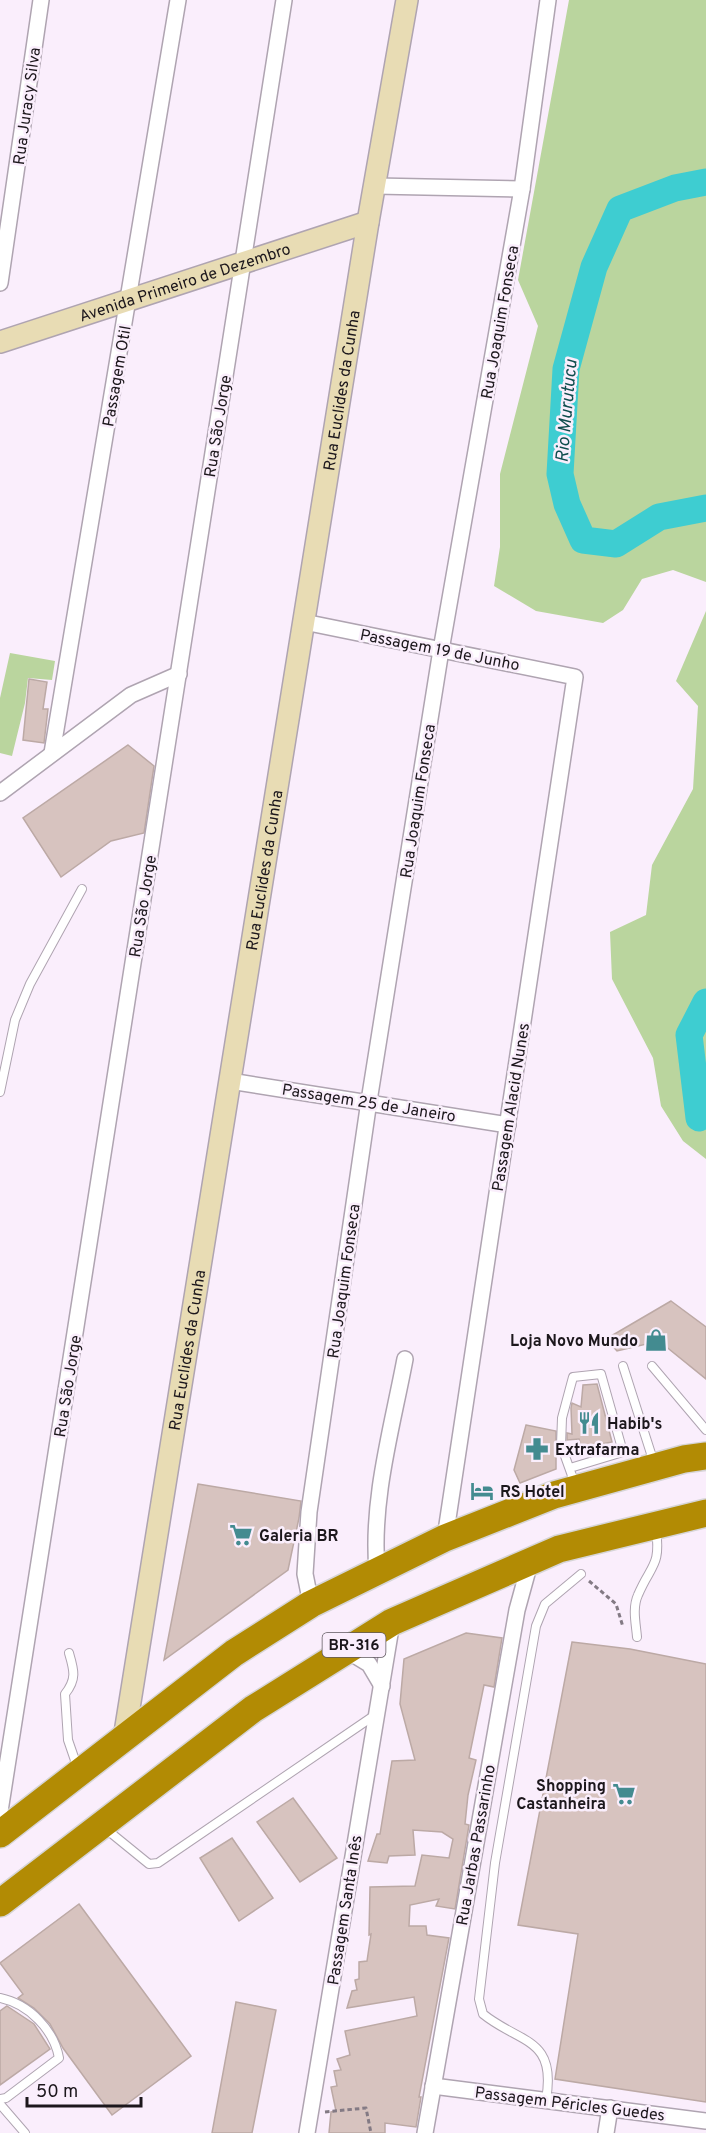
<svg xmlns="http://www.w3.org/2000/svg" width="706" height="2133" viewBox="0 0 706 2133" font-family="Overpass,sans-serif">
	<rect width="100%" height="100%" fill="#faeefc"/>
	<g fill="#bad59e">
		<polygon points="569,0 706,0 706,582 673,570 642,579 623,610 603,623 536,611 494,586 500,547 500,474 538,326 518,280"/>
		<polygon points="706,611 706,1159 683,1141 661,1106 653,1058 612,979 610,932 646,915 652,865 693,789 698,706 676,681"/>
		<polygon points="10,653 55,661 52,680 28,678 25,703 12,756 0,753 0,698"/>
	</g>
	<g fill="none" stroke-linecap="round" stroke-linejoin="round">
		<g stroke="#3ecdd1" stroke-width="27">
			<polyline points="706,182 675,188 620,209 594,267 566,369 560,474 567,504 583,540 616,544 659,517 706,508"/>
			<polyline points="699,1118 689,1035 706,1002"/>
		</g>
	</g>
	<g fill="#d7c3bf" stroke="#bca9a5" stroke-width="1.5">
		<polygon points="29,679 47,682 43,709 48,709 44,743 23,740"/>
		<polygon points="128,745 154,766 144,833 111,841 61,877 23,818"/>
		<polygon points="671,1301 706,1327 706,1379 659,1341 617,1351 606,1339"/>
		<polygon points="597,1384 612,1442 581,1448 579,1439 567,1440 567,1433 572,1434 571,1408 572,1403 581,1407 583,1385"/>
		<polygon points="526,1425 556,1431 556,1469 520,1483 514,1470"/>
		<polygon points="198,1484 301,1501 299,1518 288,1570 164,1660"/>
		<polygon points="466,1633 502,1638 494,1687 484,1685 469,1758 476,1760 468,1795 465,1824 469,1825 455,1909 436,1906 439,1899 410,1905 409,1926 426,1926 427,1935 449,1938 419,2097 421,2097 416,2127 385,2123 385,2133 329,2133 331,2112 336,2111 331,2087 337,2086 334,2071 341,2070 337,2059 350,2055 345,2031 417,2016 414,1997 347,2008 352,1991 357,1990 355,1980 359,1979 359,1962 367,1961 371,1934 369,1935 370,1887 415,1886 422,1855 449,1858 453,1839 442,1832 413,1830 415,1855 389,1856 387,1863 368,1861 377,1834 380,1834 392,1761 415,1760 400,1704 404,1659"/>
		<polygon points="572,1642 630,1649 706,1664 706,2102 555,2079 578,1934 518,1925"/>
		<polygon points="293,1798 337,1858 300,1882 257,1822"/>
		<polygon points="232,1838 273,1898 239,1921 200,1858"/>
		<polygon points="79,1904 191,2056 112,2115 63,2048 50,2024 34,2008 18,1998 23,1994 0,1963"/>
		<polygon points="236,2002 276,2010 252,2133 212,2133"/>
		<polygon points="7,2006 34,2024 50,2049 0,2085 0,2011"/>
	</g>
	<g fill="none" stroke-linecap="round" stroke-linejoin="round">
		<g stroke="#afa4b1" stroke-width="10">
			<g id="lane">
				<polyline points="0,1092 15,1020 30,984 82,889"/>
				<polyline points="623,1366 654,1463"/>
				<polyline points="652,1366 706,1430"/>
				<polyline points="570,1468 623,1452 601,1374 573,1377 562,1418 561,1445 575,1484"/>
				<path d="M637,1637C636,1624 632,1608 638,1595C651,1564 661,1567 656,1529"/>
				<path d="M69,1653C74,1670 77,1679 65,1694L68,1740L78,1769"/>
				<polyline points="106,1829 149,1864 158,1863 375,1715"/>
				<path d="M0,1998C29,2004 54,2030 59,2058L6,2098L0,2099"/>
				<path d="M546,2100C557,2037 520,2044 483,2014L479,1999L495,1863L536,1626L545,1604L581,1574"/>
				<polyline points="0,2104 25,2133"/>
			</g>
		</g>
		<g stroke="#afa4b1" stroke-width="18">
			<g id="street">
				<polyline points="376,186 522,189"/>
				<polyline points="0,283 41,0"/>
				<polyline points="304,622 575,677 445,1538"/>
				<polyline points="52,753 178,0"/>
				<polyline points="0,793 131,695 179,674"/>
				<polyline points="230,1081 508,1125"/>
				<path d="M377,1570C371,1500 392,1428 405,1359"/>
				<polyline points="311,1604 305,1574 309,1512 369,1101 441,650 522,189 548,0"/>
				<polyline points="346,1650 369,1664 382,1686"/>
				<polyline points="0,1811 284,0"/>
				<polyline points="433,2086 706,2121"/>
				<polyline points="307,2133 392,1622"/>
				<polyline points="425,2133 517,1610 531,1559"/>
				<polyline points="606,2133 610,2108"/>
			</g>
		</g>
		<g stroke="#afa4b1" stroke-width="24">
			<g id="secondary">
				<path id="s1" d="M0,342L368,222"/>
				<path id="s2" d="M124,1739L368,222L407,0"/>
			</g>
		</g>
		<g stroke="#d6d5d6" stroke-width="30">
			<g id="highway">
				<polyline points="0,1834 234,1653 311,1604 445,1538 554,1495 684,1459 706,1456"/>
				<polyline points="0,1903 253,1709 392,1622 559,1549 706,1513"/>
			</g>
		</g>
		<g stroke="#837a84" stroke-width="3" stroke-dasharray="4.5 3" stroke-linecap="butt">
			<polyline points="589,1581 616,1604 623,1627"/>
			<polyline points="325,2112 366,2108 371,2133"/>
		</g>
		<use href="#lane" stroke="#fff" stroke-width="8"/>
		<use href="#street" stroke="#fff" stroke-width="15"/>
		<use href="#secondary" stroke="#e8dcb4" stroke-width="21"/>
		<use href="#highway" stroke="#b28b04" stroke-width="27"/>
	</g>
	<defs>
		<g id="shop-bare" transform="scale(1.8)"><path d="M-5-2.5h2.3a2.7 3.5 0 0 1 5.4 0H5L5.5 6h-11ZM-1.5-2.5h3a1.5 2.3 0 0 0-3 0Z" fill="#438b90" stroke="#faeefc" stroke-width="2.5" paint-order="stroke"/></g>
		<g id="restaurant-bare" transform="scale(1.8)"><path d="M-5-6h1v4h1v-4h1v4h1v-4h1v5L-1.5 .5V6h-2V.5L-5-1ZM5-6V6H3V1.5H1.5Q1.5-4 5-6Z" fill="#438b90" stroke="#faeefc" stroke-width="2.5" paint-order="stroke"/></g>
		<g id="pharmacy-bare" transform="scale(1.8)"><path d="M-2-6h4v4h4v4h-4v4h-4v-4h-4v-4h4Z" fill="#438b90" stroke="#faeefc" stroke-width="2.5" paint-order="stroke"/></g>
		<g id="hotel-bare" transform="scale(1.8)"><path d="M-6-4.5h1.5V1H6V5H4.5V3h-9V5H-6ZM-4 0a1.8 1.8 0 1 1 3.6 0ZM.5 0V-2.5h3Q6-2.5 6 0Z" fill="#438b90" stroke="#faeefc" stroke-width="2.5" paint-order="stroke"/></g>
		<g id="supermarket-bare" transform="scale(1.8)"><path d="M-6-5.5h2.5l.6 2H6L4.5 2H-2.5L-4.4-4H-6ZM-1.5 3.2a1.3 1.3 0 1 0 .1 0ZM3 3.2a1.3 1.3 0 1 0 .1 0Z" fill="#438b90" stroke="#faeefc" stroke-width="2.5" paint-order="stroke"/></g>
	</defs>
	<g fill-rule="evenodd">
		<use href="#shop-bare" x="656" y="1340"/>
		<use href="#restaurant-bare" x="589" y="1423"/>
		<use href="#pharmacy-bare" x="537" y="1449"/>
		<use href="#hotel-bare" x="482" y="1491"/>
		<use href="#supermarket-bare" x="241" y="1535"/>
		<use href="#supermarket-bare" x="624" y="1794"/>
	</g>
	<g text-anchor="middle" stroke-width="5" stroke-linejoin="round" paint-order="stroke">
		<rect fill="#faeefc" stroke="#5f585f" stroke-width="1.5" x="322.5" y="1633" width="63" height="24" rx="4.5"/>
		<g font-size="15" font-weight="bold" fill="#1c171c">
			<text x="354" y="1650">BR-316</text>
		</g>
		<g font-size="16" fill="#1c171c" stroke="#faeefc">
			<text transform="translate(26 106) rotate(-82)" y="6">Rua Juracy Silva</text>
			<text dy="6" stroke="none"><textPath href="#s1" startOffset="194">Avenida Primeiro de Dezembro</textPath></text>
			<text transform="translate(499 322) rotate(-80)" y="6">Rua Joaquim Fonseca</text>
			<text transform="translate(116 376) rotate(-80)" y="6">Passagem Otil</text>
			<text dy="6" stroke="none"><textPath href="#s2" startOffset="1366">Rua Euclides da Cunha</textPath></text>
			<text transform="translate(217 426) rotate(-81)" y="6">Rua São Jorge</text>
			<text transform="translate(440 649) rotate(11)" y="6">Passagem 19 de Junho</text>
			<text transform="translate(417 801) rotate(-81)" y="6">Rua Joaquim Fonseca</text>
			<text dy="6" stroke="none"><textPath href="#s2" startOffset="880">Rua Euclides da Cunha</textPath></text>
			<text transform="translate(142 906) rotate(-81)" y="6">Rua São Jorge</text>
			<text transform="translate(369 1102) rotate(9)" y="6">Passagem 25 de Janeiro</text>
			<text transform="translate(510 1107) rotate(-81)" y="6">Passagem Alacid Nunes</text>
			<text transform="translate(343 1281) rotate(-82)" y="6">Rua Joaquim Fonseca</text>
			<text dy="6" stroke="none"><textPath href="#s2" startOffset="394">Rua Euclides da Cunha</textPath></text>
			<text transform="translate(67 1386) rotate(-81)" y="6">Rua São Jorge</text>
			<text transform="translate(475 1845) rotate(-80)" y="6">Rua Jarbas Passarinho</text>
			<text transform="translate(344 1910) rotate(-81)" y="6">Passagem Santa Inês</text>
			<text transform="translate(570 2103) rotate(7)" y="6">Passagem Péricles Guedes</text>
		</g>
		<g font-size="16" font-weight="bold" fill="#1c171c" stroke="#faeefc" text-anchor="start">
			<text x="638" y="1346" text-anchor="end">Loja Novo Mundo</text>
			<text x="607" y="1429">Habib's</text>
			<text x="555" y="1455">Extrafarma</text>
			<text x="500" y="1497">RS Hotel</text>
			<text x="259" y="1541">Galeria BR</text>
			<text x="606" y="1791" text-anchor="end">Shopping<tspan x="606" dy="18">Castanheira</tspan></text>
		</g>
		<g font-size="18" font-style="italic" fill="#0f4d4e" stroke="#faeefc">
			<text transform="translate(566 411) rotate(-85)" y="6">Rio Murutucu</text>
		</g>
	</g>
	<path d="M27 2097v9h114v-9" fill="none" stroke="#1c171c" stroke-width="3"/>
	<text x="36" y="2097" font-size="18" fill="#1c171c" stroke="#faeefc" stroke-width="4.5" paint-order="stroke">50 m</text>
</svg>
